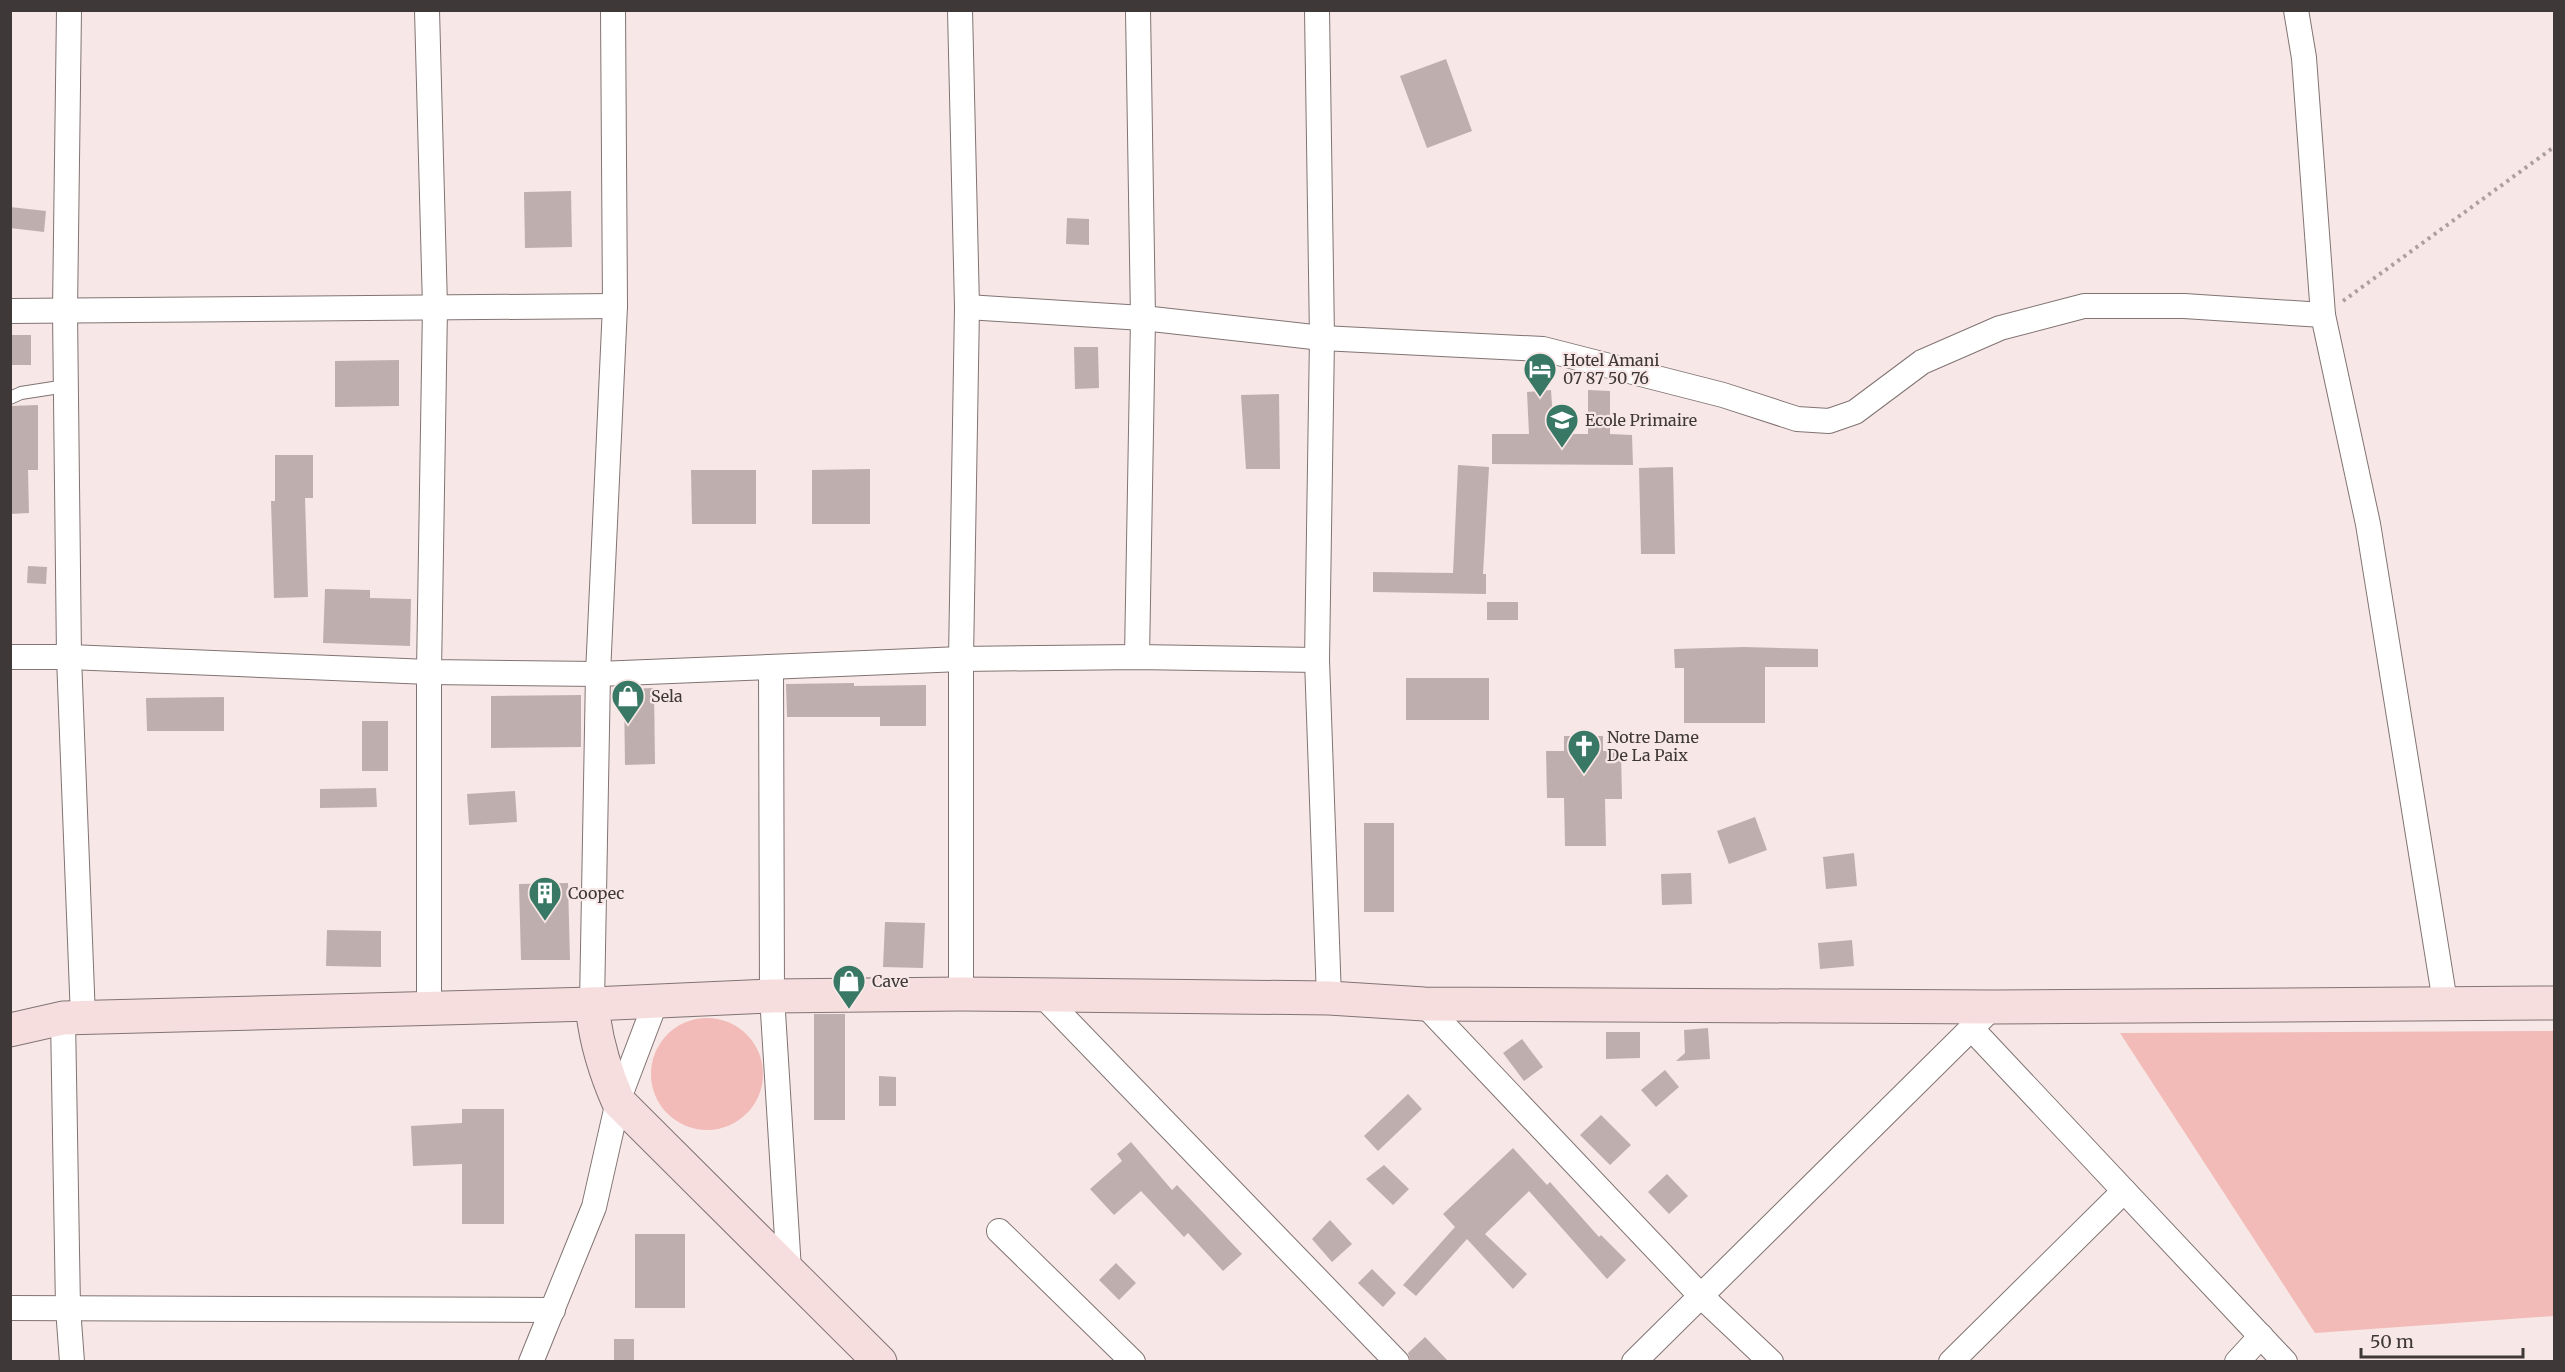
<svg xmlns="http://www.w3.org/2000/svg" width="2565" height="1372" viewBox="0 0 2565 1372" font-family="Merriweather,serif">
	<rect width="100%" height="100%" fill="#f7e7e6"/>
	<g fill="#f2bbb8">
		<circle cx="707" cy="1074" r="56"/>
		<polygon points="2554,1031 2554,1316 2315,1333 2120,1033"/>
	</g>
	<g fill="#beafae">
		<polygon points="1446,59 1472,131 1427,148 1400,76"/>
		<polygon points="571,191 572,247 525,248 524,192"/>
		<polygon points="10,207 46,211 44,232 10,228"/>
		<polygon points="1067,218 1089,219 1089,245 1066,244"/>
		<rect x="10" y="335" width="21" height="30"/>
		<polygon points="1074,347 1098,347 1099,388 1075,389"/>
		<polygon points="399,360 399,406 335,407 335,361"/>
		<polygon points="1551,390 1554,434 1588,434 1588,390 1610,391 1610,434 1632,435 1633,465 1492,464 1492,434 1529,434 1527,392"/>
		<polygon points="1279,394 1280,469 1246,469 1241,395"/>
		<polygon points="38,405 38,470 28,470 29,513 10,514 10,406"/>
		<polygon points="275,455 313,455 313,498 305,498 308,597 274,598 271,501 275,501"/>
		<polygon points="1458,465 1489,467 1483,574 1486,574 1486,594 1373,592 1373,572 1453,573"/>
		<polygon points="1673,467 1675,554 1641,554 1639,468"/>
		<polygon points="870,469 870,524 812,524 812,470"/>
		<polygon points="691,470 756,470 756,524 692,524"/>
		<polygon points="28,566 47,567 46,584 27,583"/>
		<polygon points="325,589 370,590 370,598 411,599 410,646 323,643"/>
		<rect x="1487" y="602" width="31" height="18"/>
		<polygon points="1744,647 1818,649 1818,667 1765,667 1765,723 1684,723 1684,668 1675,668 1674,649"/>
		<rect x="1406" y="678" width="83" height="42"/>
		<polygon points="854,683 854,686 926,685 926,726 880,726 880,717 787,717 786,684"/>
		<polygon points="654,688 655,764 625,765 624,689"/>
		<polygon points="581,695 581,747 491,748 491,696"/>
		<polygon points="224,697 224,731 147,731 146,698"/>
		<rect x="362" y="721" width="26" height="50"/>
		<polygon points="1564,736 1603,736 1603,751 1621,751 1622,799 1605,799 1606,846 1565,846 1564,798 1547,798 1546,751 1564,751"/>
		<polygon points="376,788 377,807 320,808 320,789"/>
		<polygon points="515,791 517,822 469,825 467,794"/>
		<polygon points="1755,817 1767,850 1729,864 1717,831"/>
		<rect x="1364" y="823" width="30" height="89"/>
		<polygon points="1854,853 1857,886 1826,889 1823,857"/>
		<polygon points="1691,873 1692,904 1662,905 1661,874"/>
		<polygon points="568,883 570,960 521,960 519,884"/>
		<polygon points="885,922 925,923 923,968 883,967"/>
		<polygon points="327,930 381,931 381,967 326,966"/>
		<polygon points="1852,940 1854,966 1820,969 1818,943"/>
		<rect x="814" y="1014" width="31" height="106"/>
		<polygon points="1708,1028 1710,1059 1676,1061 1685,1053 1684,1030"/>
		<polygon points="1606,1032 1640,1032 1640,1058 1606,1059"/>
		<polygon points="1522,1039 1543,1067 1524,1081 1503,1053"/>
		<polygon points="1665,1070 1679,1087 1656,1107 1641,1090"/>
		<polygon points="879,1076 896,1077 896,1106 879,1106"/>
		<polygon points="1408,1094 1422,1109 1378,1151 1364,1136"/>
		<polygon points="462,1109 504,1109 504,1224 462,1224 462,1164 413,1166 411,1126 462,1123"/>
		<polygon points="1601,1115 1631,1145 1610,1165 1580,1135"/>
		<polygon points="1131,1142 1172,1190 1177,1185 1242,1254 1223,1271 1188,1233 1184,1237 1141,1191 1114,1215 1090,1189 1122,1161 1117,1154"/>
		<polygon points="1513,1148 1547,1185 1550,1182 1599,1237 1601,1235 1626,1260 1607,1279 1529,1191 1485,1234 1527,1274 1513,1289 1467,1239 1416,1296 1403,1285 1455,1227 1443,1214"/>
		<polygon points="1384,1165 1409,1189 1393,1205 1366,1179"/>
		<polygon points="1667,1174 1688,1196 1669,1214 1648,1192"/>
		<polygon points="1330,1220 1352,1244 1332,1262 1312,1239"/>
		<rect x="635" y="1234" width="50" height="74"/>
		<polygon points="1116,1263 1136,1283 1119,1300 1099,1280"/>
		<polygon points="1372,1269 1396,1293 1383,1307 1358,1283"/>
		<polygon points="1425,1337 1449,1362 1411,1362 1408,1353"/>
		<rect x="614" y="1339" width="20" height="23"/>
	</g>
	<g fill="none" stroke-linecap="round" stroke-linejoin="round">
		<g stroke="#817473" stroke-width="14">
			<polyline id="lane" points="10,398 21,393 66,386"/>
		</g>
		<g stroke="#817473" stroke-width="26">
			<g id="street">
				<polyline points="69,10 65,311 69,657 83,1018"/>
				<polyline points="427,10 435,307 429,672 429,1008"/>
				<polyline points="960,10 967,307 961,659 961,994"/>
				<polyline points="1317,10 1322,338 1317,660 1329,998"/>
				<polyline points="2296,10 2304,58 2323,315"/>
				<polyline points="967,307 1143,318 1322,338 1543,349 1723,395 1797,419 1829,421 1855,412 1922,362 2000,328 2084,306 2184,306 2323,315 2368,524 2445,1002"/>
				<polyline points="10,311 615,306"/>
				<polyline points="10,657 69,657 429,672 598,674 961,659 1137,657 1317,660"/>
				<polyline points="1137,657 1143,318 1138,10"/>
				<polyline points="771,667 772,996 789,1270"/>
				<polyline points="1044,997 1397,1362"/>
				<polyline points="592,1004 598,674 615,306 613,10"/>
				<polyline points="1424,1004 1700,1295 1771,1362"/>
				<polyline points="63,1018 68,1308 72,1362"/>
				<polyline points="1971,1028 2285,1362"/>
				<polyline points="999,1231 1133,1362"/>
				<polyline points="10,1308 553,1310"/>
				<polyline points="531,1362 594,1207 618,1101 656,1001"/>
				<polyline points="1634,1362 1993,1007"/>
				<polyline points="1951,1362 2124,1191"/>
				<polyline points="2237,1362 2261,1336"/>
			</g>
		</g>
		<g stroke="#817473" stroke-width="35">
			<g id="secondary">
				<path d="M592,1004C595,1039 604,1069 618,1101L880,1362"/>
				<polyline points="10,1030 63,1018 592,1004 772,996 961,994 1329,998 1424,1004 1993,1007 2554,1003"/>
			</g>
		</g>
		<polyline stroke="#aca09f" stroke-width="4" stroke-dasharray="3 4.5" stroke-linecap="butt" points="2343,301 2554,147"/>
		<use href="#lane" stroke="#fff" stroke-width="12"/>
		<use href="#street" stroke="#fff" stroke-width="24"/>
		<use href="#secondary" stroke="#f7dede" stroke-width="33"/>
	</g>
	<defs>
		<g id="hotel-pin" transform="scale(1.725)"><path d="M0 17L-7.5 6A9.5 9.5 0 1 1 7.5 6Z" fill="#397865" stroke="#f7e7e6"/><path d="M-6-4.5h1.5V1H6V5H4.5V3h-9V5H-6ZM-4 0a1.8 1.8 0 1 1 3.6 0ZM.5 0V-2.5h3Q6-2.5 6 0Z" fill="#fff"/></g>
		<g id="school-pin" transform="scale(1.725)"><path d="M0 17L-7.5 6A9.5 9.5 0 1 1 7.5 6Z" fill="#397865" stroke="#f7e7e6"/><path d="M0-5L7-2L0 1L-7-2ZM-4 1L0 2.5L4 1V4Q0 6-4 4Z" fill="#fff"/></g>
		<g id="shop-pin" transform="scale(1.725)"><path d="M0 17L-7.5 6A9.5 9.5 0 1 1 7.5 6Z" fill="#397865" stroke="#f7e7e6"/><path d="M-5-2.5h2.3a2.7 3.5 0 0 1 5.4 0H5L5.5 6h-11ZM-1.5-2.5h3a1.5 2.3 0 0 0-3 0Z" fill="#fff"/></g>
		<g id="church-pin" transform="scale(1.725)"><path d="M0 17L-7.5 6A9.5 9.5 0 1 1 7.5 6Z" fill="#397865" stroke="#f7e7e6"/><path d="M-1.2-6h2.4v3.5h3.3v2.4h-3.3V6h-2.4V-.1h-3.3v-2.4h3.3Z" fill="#fff"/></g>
		<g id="building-pin" transform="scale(1.725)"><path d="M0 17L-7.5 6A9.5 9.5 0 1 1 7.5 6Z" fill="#397865" stroke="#f7e7e6"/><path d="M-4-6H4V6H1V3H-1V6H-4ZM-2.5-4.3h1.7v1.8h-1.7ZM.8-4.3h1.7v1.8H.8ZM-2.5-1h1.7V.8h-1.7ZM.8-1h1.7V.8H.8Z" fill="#fff"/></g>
	</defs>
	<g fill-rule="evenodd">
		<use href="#hotel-pin" x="1540" y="369"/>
		<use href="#school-pin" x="1562" y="420"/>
		<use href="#shop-pin" x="628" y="696"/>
		<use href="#church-pin" x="1584" y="746"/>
		<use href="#building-pin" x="545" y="893"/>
		<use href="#shop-pin" x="849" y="981"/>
	</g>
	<g text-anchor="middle" stroke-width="4.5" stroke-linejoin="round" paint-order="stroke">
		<g font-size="16" fill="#3f3838" stroke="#f7e7e6" text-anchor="start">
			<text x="1563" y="366">Hotel Amani<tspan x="1563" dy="18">07 87 50 76</tspan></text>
			<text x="1585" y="426">Ecole Primaire</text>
			<text x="651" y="702">Sela</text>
			<text x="1607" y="743">Notre Dame<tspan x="1607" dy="18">De La Paix</tspan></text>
			<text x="568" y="899">Coopec</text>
			<text x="872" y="987">Cave</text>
		</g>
	</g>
	<rect width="2565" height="1372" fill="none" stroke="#3f3838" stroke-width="24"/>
	<path d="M2361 1348v9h162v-9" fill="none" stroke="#3f3838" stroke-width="3"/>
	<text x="2370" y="1348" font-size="18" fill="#3f3838" stroke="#f7e7e6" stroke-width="4.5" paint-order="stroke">50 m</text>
</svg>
